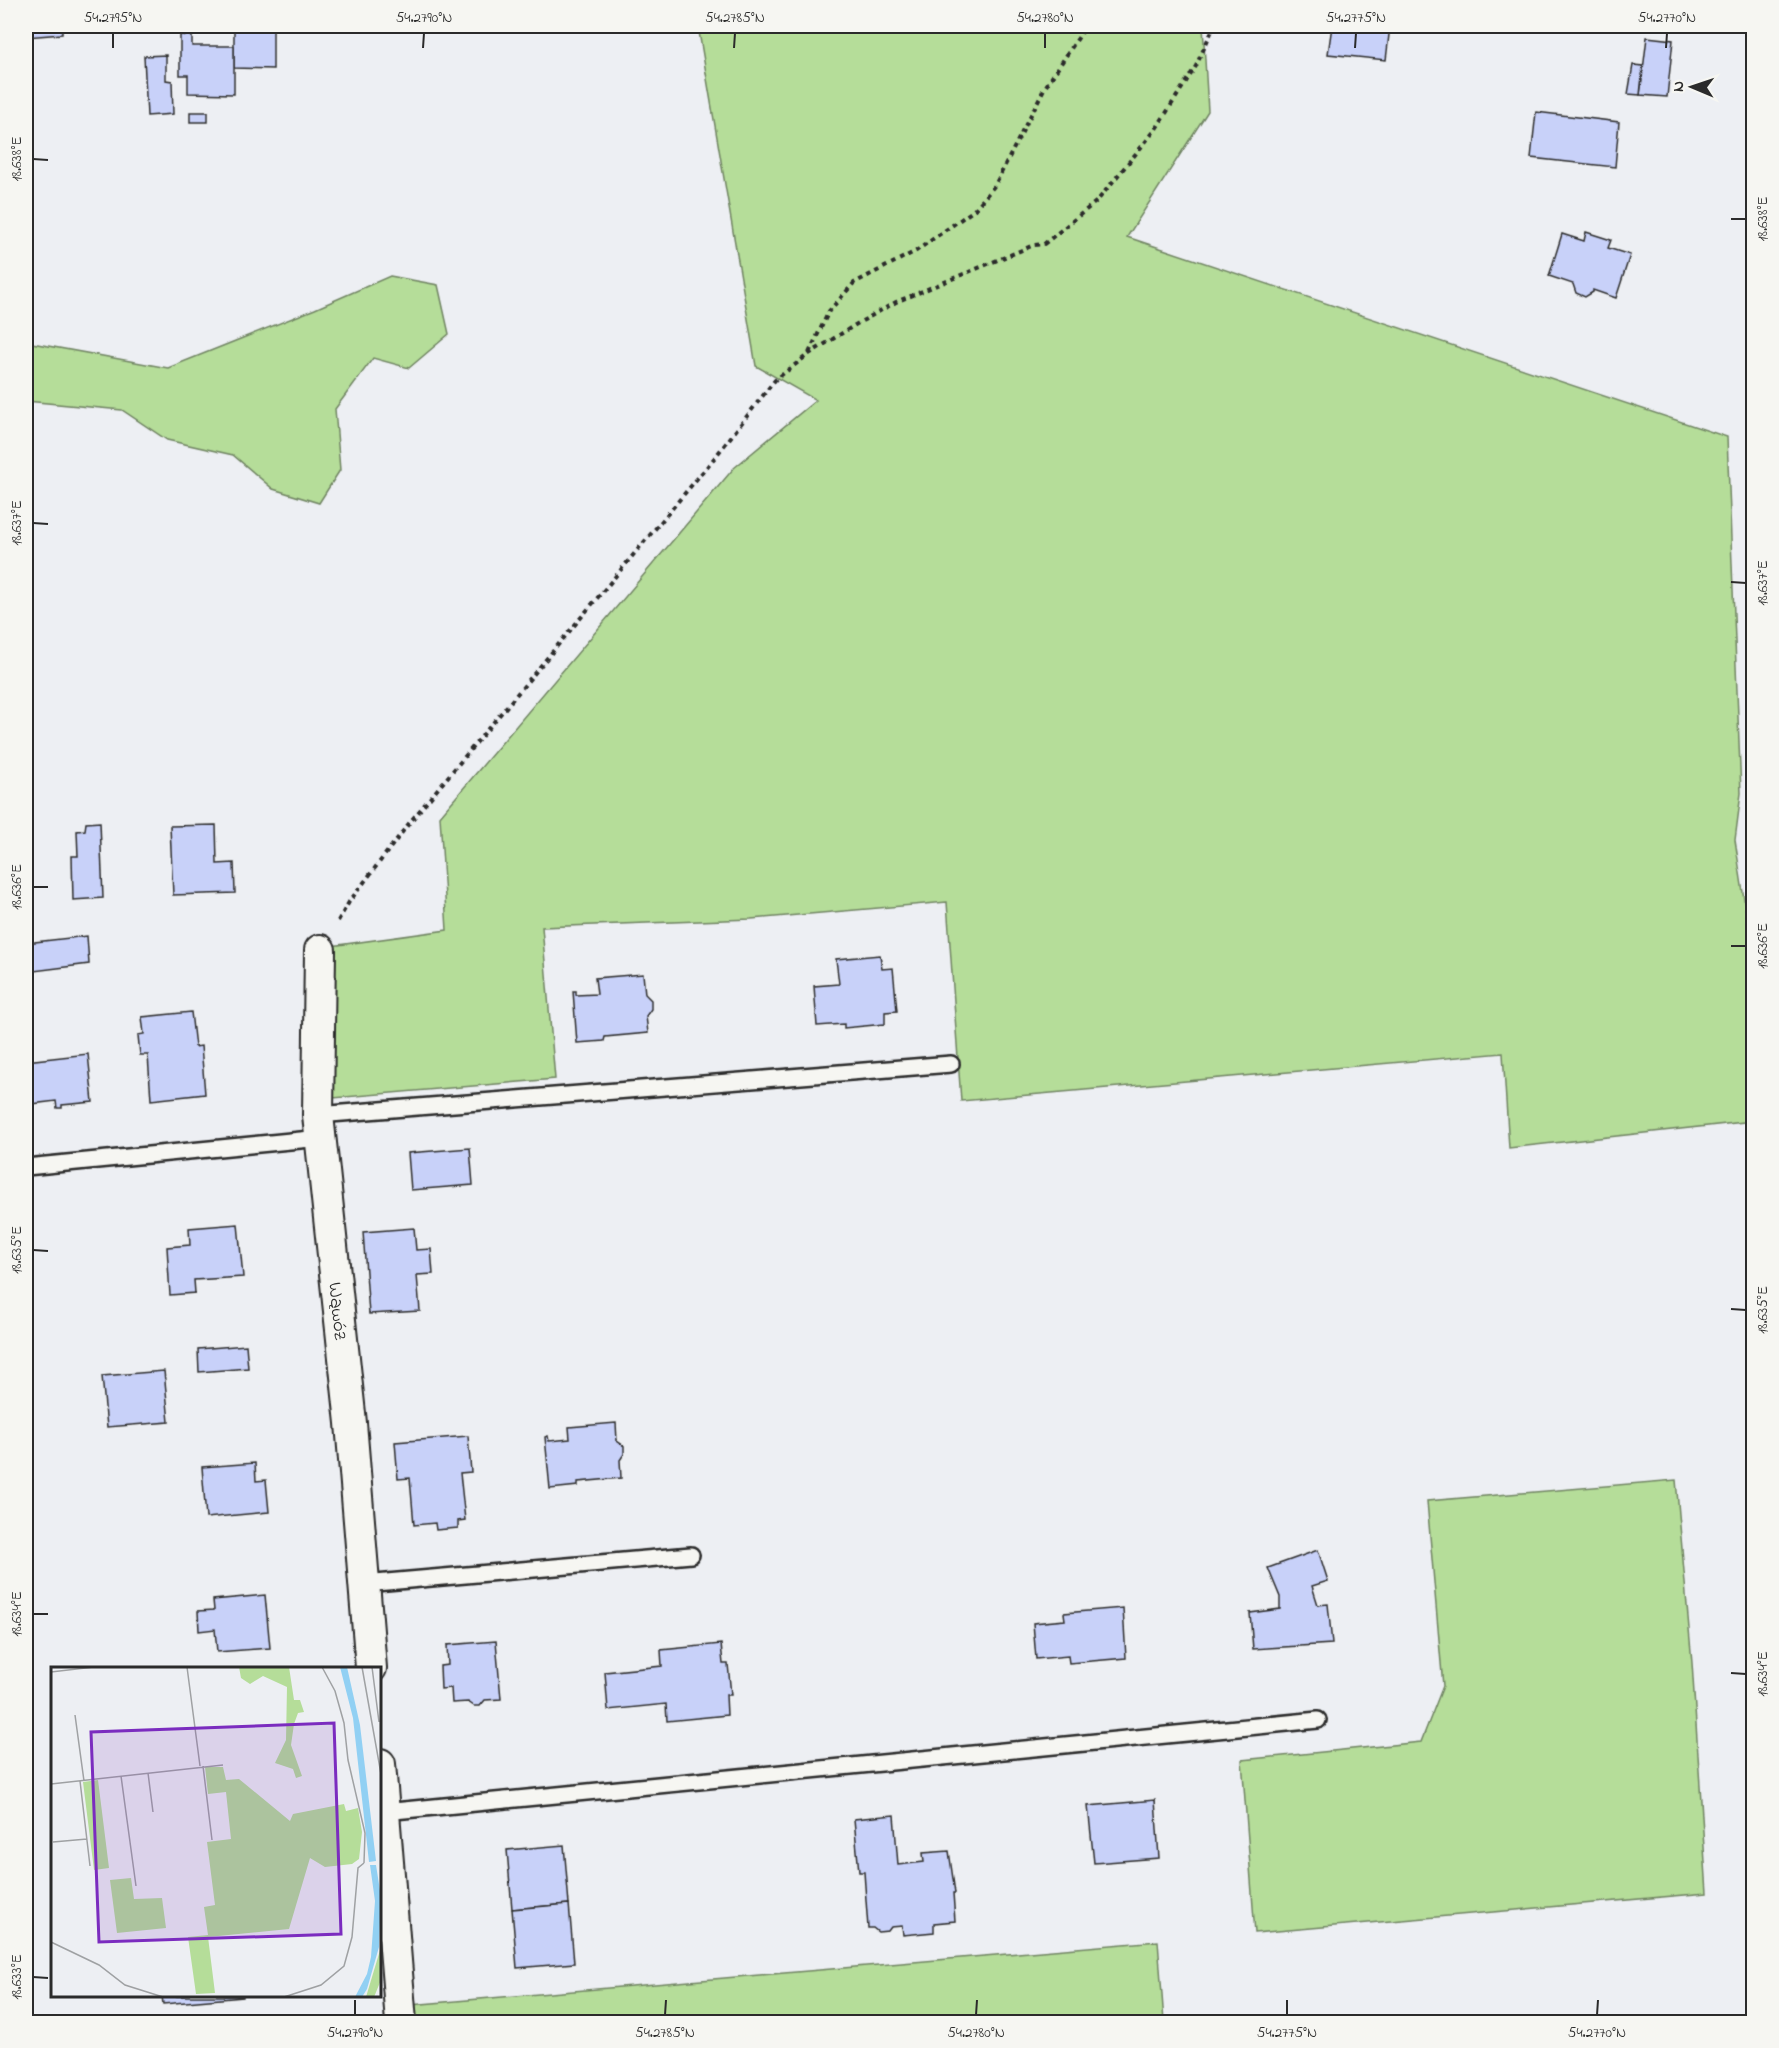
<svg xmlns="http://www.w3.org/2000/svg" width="1779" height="2048" viewBox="0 0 1779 2048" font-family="'Indie Flower',sans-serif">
	<rect width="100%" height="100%" fill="#edeff3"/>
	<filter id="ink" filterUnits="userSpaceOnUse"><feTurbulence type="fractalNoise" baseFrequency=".0167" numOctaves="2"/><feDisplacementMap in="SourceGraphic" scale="12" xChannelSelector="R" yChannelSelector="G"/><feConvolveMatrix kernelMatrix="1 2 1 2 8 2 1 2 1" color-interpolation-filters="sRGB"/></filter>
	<g filter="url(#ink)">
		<g fill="#b5dd99" stroke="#708462" stroke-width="1.5">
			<polygon points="698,26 1203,26 1208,111 1127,237 1727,437 1741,793 1735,840 1753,958 1753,1121 1509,1148 1503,1053 961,1101 947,902 751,919 542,927 555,1079 333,1098 331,946 447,930 440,816 734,468 816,400 756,366"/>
			<polygon points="390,276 438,285 449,334 409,368 373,358 335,409 340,470 319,503 273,489 233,455 167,440 122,410 26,401 26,342 168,368 315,309"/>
			<polygon points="1676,1480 1692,1663 1707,1893 1255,1933 1242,1760 1421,1742 1443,1686 1427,1501"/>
			<polygon points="1158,1941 1164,2022 412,2022 410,2005"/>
		</g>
		<g fill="#c8d1f9" stroke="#2b2b2b" stroke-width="1.5">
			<polygon points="26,26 62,26 62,34 26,37"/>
			<polygon points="234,26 273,26 273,69 234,68"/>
			<polygon points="1332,26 1390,26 1386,60 1328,54"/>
			<polygon points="180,35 192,36 192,46 234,46 234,94 188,93 188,75 180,75"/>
			<polygon points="1647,37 1673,40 1667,97 1640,95"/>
			<polygon points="166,55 166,80 172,81 173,114 147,116 144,56"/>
			<polygon points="26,60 28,60 30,77 26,77"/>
			<polygon points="1633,65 1643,66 1640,95 1628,94"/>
			<rect x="190" y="112" width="18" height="10"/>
			<polygon points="1536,112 1619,122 1615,167 1531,158"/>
			<polygon points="1586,232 1611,240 1608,248 1630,255 1616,298 1593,290 1593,292 1585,297 1576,293 1573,284 1549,276 1562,234 1584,241"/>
			<polygon points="100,822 103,898 73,900 72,856 78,856 77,831 85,830 86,823"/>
			<polygon points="216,825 217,864 234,863 235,893 173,895 170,826"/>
			<polygon points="87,936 89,964 26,972 26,943"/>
			<polygon points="880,955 882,969 893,968 897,1011 885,1012 885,1024 844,1028 844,1024 817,1026 814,986 839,984 836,959"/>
			<polygon points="643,974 645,994 651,1000 651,1009 646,1016 648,1033 605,1037 604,1041 577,1043 573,991 576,991 576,995 597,994 595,978"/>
			<polygon points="191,1012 195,1047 201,1046 205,1094 151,1100 148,1055 140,1055 138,1035 144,1034 142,1017"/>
			<polygon points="88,1054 93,1102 62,1105 62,1108 57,1108 56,1101 32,1104 33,1111 26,1111 26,1061"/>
			<polygon points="470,1148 473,1185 411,1190 408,1153"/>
			<polygon points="238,1224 243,1277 194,1280 195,1293 170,1295 167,1247 190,1245 189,1228"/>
			<polygon points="414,1228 416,1250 431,1249 433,1274 417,1275 420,1311 369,1314 363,1232"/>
			<polygon points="246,1345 248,1368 199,1372 198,1349"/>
			<polygon points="164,1371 169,1422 107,1427 102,1376"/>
			<polygon points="616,1423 617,1441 624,1446 624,1454 620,1460 621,1478 578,1482 578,1486 550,1489 545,1437 548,1436 549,1441 570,1439 569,1427"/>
			<polygon points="468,1436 471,1472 460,1473 465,1520 458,1521 458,1528 436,1530 435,1523 414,1525 410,1478 398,1479 395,1442"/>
			<polygon points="255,1463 256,1481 266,1480 269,1512 206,1518 202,1467"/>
			<polygon points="1318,1550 1328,1581 1312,1586 1318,1605 1328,1604 1332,1644 1253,1649 1250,1613 1280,1609 1280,1597 1268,1568"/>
			<polygon points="265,1595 270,1648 217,1652 215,1629 199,1631 198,1611 214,1610 213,1600"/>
			<polygon points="1123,1608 1126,1658 1069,1663 1068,1656 1036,1659 1033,1623 1065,1620 1064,1613"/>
			<polygon points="496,1641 501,1699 485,1700 480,1706 474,1706 468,1702 452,1703 451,1688 441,1689 440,1666 448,1665 447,1645"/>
			<polygon points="721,1644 723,1664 728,1664 731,1695 726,1695 727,1715 667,1721 666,1704 608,1710 605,1672 662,1666 661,1650"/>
			<polygon points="1155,1800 1159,1858 1094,1863 1088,1806"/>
			<polygon points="894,1815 898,1865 924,1862 923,1853 949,1851 955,1893 953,1893 955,1921 934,1923 934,1932 903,1935 902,1926 891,1927 888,1931 878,1932 873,1928 868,1928 864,1872 859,1872 854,1819"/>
			<polygon points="564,1845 569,1904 512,1909 507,1850"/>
			<polygon points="569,1904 574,1963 517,1968 512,1909"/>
			<polygon points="162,1996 243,1996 243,1997 163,2004"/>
		</g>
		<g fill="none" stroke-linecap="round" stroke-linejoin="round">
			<g stroke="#2b2b2b" stroke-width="20">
				<g id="service">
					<polyline points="318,1115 951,1064"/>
					<polyline points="26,1167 321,1138"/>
					<polyline points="364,1584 691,1555"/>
					<polyline points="384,1812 1318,1720"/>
				</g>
			</g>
			<g stroke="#2b2b2b" stroke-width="34">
				<g id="minor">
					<path id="s1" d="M320,950L318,1115L351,1423L371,1668"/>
					<polyline points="380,1764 401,2022"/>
				</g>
			</g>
			<g stroke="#2b2b2b" stroke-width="4" stroke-dasharray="4.5 4.5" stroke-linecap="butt">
				<polyline points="809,353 829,311 854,283 916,251 974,210 995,185 1044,89 1086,26"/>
				<polyline points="338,921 349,902 410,822 716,456 775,380 809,354 855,325 896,302 1034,245 1044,244 1097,201 1156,129 1196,66 1214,26"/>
			</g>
			<use href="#service" stroke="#f6f6f2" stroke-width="15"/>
			<use href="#minor" stroke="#f6f6f2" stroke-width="30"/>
		</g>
	</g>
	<path fill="none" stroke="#2b2b2b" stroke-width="2" d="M113,48V33M423,48L424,33M734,48L735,33M1045,48V33M1355,48L1356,33M1666,48L1667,33M33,159L48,160M1731,219H1746M33,523L48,524M1731,582L1746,583M33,887H48M1731,946H1746M33,1250L48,1251M1731,1309L1746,1310M33,1614H48M1731,1673L1746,1674M33,1977L48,1978M355,2015V2000M665,2015L666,2000M976,2015L977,2000M1287,2015V2000M1597,2015L1598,2000"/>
	<g text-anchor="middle" stroke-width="5" stroke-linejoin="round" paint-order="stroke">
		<g font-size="20" fill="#2b2b2b" stroke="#f6f6f2">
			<text dy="7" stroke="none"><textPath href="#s1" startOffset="362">Wąwóz</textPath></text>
		</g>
	</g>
	<g transform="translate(51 1667)">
		<rect width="330" height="330" fill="#edeff3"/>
		<path d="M188,0H238L243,33H249L253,45L247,46L243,57L240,78L251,109L245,111L242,102L224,96L235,73L236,20L212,9L199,17L190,11ZM154,100H172L175,113L188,112L239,154L242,147L293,137L295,144L307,141L311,165L308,192L301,197L274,200L259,191L238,262L157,270L164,326L145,327L137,270L157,268L153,240L164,238L156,175L180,172L175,125L157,127ZM47,113L58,201L43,203L32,115ZM80,211L83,232L111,231L115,261L66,266L59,213ZM330,280V313L323,330H315Z" fill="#b5dd99"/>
		<path d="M289,0H296L309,58L325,194L318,195L302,51ZM319,198H325L330,230L328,280L316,322L311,330H304L316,307L320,290L324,234Z" fill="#91d0f3"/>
		<path fill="none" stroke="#9fa1a3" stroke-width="1.5" d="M136,0L149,99M271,0L284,24L293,56L297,93L314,166L313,196M311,0L330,107M321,0L328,55M0,5L43,0M24,48L33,114M152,99L161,173M97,106L102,145M70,109L85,219M29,114L39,199M0,117L172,98M2,175L36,172M0,275L48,298L74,318L112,330M233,330L270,318L293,299L301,270L307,201L313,196"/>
		<path fill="#7b2cbf" fill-opacity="0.15" stroke="#7b2cbf" stroke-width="3" d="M283,56L290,267L48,275L40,65Z"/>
		<rect width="330" height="330" fill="none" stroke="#2b2b2b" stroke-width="3"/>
	</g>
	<rect width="1779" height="2048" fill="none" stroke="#f6f6f2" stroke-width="66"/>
	<g transform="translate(1692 87) rotate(272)" stroke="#f6f6f2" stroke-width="4.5" paint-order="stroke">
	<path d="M0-4.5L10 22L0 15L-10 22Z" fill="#2b2b2b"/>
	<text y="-9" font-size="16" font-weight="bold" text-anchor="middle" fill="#2b2b2b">N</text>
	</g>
	<rect x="33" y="33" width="1713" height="1982" fill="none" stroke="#2b2b2b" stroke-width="2"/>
	<g font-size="15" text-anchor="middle" fill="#2b2b2b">
		<text x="113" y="22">54.2795°N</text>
		<text x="424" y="22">54.2790°N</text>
		<text x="735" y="22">54.2785°N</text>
		<text x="1045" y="22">54.2780°N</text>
		<text x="1356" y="22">54.2775°N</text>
		<text x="1667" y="22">54.2770°N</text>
		<text transform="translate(16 159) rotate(-90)" y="5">18.638°E</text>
		<text transform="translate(1762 219) rotate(-90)" y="5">18.638°E</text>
		<text transform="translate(16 523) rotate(-90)" y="5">18.637°E</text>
		<text transform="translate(1762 583) rotate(-90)" y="5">18.637°E</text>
		<text transform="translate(16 887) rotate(-90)" y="5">18.636°E</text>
		<text transform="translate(1762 946) rotate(-90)" y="5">18.636°E</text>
		<text transform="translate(16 1250) rotate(-90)" y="5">18.635°E</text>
		<text transform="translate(1762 1310) rotate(-90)" y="5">18.635°E</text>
		<text transform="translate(16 1614) rotate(-90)" y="5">18.634°E</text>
		<text transform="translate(1762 1674) rotate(-90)" y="5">18.634°E</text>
		<text transform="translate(16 1977) rotate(-90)" y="5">18.633°E</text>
		<text x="355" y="2037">54.2790°N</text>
		<text x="665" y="2037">54.2785°N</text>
		<text x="976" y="2037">54.2780°N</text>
		<text x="1287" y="2037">54.2775°N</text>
		<text x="1597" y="2037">54.2770°N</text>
	</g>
</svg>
